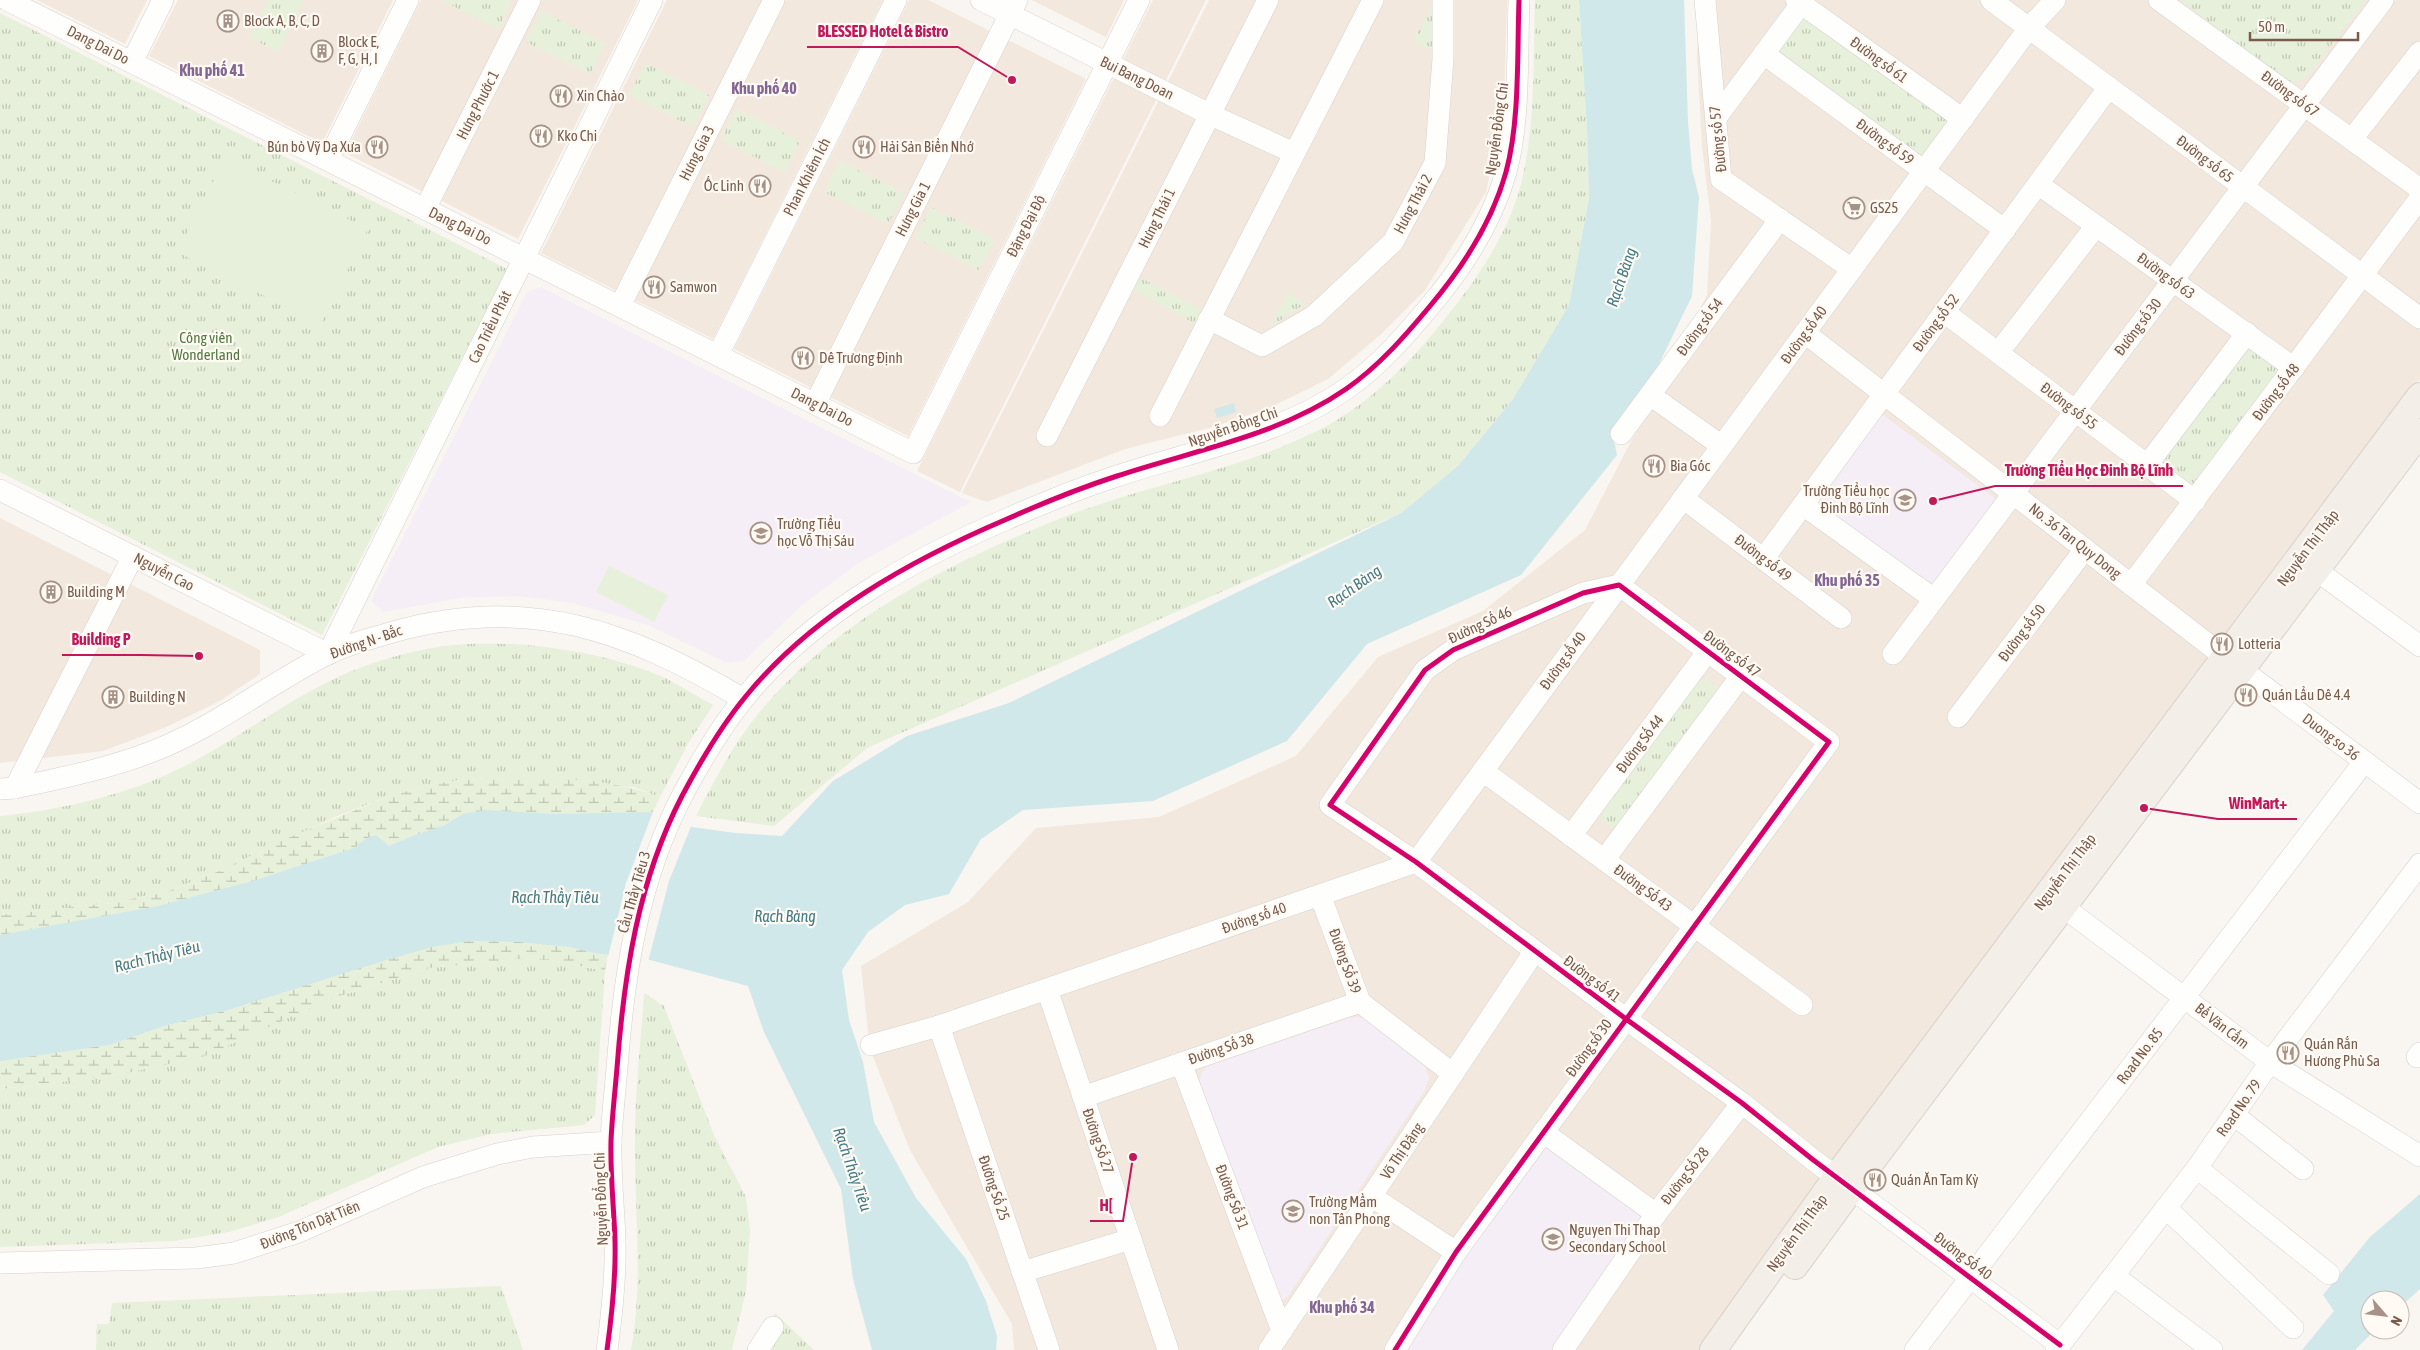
<svg xmlns="http://www.w3.org/2000/svg" width="2420" height="1350" viewBox="0 0 2420 1350" font-family="'Asap Condensed',sans-serif">
	<defs>
		<pattern id="grass-tufts" width="24" height="20" patternUnits="userSpaceOnUse" patternTransform="scale(1.25)"><rect width="24" height="20" fill="#e7f0db"/><path d="M3 7l-1-3M5 7V3M7 7l1-3M15 17l-1-3M17 17v-4M19 17l1-3" fill="none" stroke="#c0c6b4"/></pattern>
		<pattern id="wetland-marsh" width="20" height="14" patternUnits="userSpaceOnUse" patternTransform="scale(1.25)"><rect width="20" height="14" fill="#e7f0db"/><path d="M1 5h8M5 5V1M11 12h8M15 12V8" fill="none" stroke="#c0c6b4"/></pattern>
	</defs>
	<rect width="100%" height="100%" fill="#f9f5f0"/>
	<g fill="#f2e8de">
		<polygon points="37,0 147,0 125,44"/>
		<polygon points="178,0 393,0 322,143 149,56"/>
		<polygon points="421,0 638,0 518,239 345,153"/>
		<polygon points="667,0 883,0 713,339 541,253"/>
		<polygon points="909,0 928,0 1086,79 908,436 734,349"/>
		<polygon points="1032,0 1124,0 1106,37"/>
		<polygon points="1153,0 1206,0 960,492 917,471"/>
		<polygon points="1209,0 1507,0 1504,102 1486,192 1425,290 1379,336 1328,379 1269,408 1213,427 1125,449 987,502 962,493"/>
		<polygon points="1699,0 2420,0 2420,379 2167,718 1708,1350 1014,1350 1012,1324 910,1150 870,1049 861,966 968,902 1036,828 1159,817 1296,756 1378,657 1483,611 1585,530 1707,295 1711,221 1702,146 1697,57"/>
		<polygon points="0,518 260,650 260,674 218,702 164,728 103,751 0,763"/>
	</g>
	<g fill="#f6eef6">
		<polygon points="541,287 694,364 971,502 857,564 801,606 744,661 727,663 648,625 572,603 516,596 460,598 383,612 371,601 527,292"/>
		<polygon points="1879,412 1996,499 1930,588 1813,501"/>
		<polygon points="1359,1017 1368,1020 1424,1063 1429,1078 1425,1090 1288,1296 1283,1300 1275,1299 1199,1085 1201,1073 1208,1066 1349,1018"/>
		<polygon points="1543,1148 1554,1149 1644,1217 1558,1350 1402,1350 1463,1255"/>
	</g>
	<g fill="url(#grass-tufts)">
		<polygon points="268,0 304,0 278,52 249,37"/>
		<polygon points="441,0 512,0 498,29"/>
		<polygon points="1435,0 1434,51 1413,42"/>
		<path d="M1535,0H1579L1587,130L1589,198L1569,305L1513,399L1458,466L1401,513L867,748L774,826L696,816C714,781 734,743 759,713C834,622 942,567 1049,523C1137,486 1234,473 1319,430C1370,404 1413,360 1447,316C1479,277 1508,233 1521,184C1536,125 1533,60 1535,0Z"/>
		<path d="M2180,0H2366L2307,76C2297,83 2292,83 2281,78Z"/>
		<polygon points="541,11 605,43 590,74 526,42"/>
		<polygon points="0,13 507,269 322,635 0,472"/>
		<polygon points="1804,15 1953,124 1926,160 1777,49"/>
		<polygon points="645,63 709,95 693,127 629,95"/>
		<polygon points="736,109 800,141 785,172 721,140"/>
		<polygon points="840,161 904,193 888,224 824,192"/>
		<polygon points="931,207 995,239 979,270 915,238"/>
		<polygon points="1135,275 1203,310 1196,324 1129,288"/>
		<polygon points="1288,293 1306,303 1269,328"/>
		<polygon points="2249,341 2288,369 2192,494 2154,467"/>
		<path d="M514,644C565,648 616,657 663,677C680,685 696,696 713,705L689,742L660,797L634,787L509,779H467L433,784L392,795L335,817L222,870L166,892L111,903L0,915V816C62,810 127,795 183,767C239,739 289,698 347,673C380,659 418,649 454,645C473,643 494,644 514,644Z"/>
		<polygon points="1706,679 1720,688 1624,825 1613,829 1602,821 1602,810 1695,682"/>
		<polygon points="518,959 551,960 605,971 595,1115 584,1125 491,1134 438,1147 276,1218 229,1232 174,1241 0,1247 0,1089 118,1075 330,999 429,968"/>
		<path d="M644,993L664,1006L714,1135L746,1197L750,1231L746,1291L732,1350H631C644,1279 634,1209 635,1138C635,1090 641,1041 644,993Z"/>
		<polygon points="501,1286 523,1350 96,1350 97,1324 109,1324 112,1303"/>
		<polygon points="775,1313 814,1350 752,1350"/>
	</g>
	<g fill="url(#wetland-marsh)">
		<path d="M467,779C531,778 598,774 660,797L653,812L0,968V915L111,903L166,892L222,870L278,842L392,795L433,784Z"/>
		<polygon points="522,927 608,954 605,971 551,960 518,959 429,968 330,999 205,1056 118,1075 0,1089 0,1032"/>
	</g>
	<g fill="#e7f0db">
		<polygon points="225,158 368,229 320,324 177,252"/>
		<polygon points="609,566 668,595 654,622 596,592"/>
	</g>
	<g fill="#d0e8ea">
		<polygon points="1579,0 1684,0 1688,122 1692,169 1699,197 1692,296 1657,368 1612,430 1617,455 1521,575 1367,644 1287,741 1153,801 1023,810 981,839 949,894 905,905 868,932 842,970 849,1020 863,1062 874,1122 916,1198 966,1259 986,1301 997,1336 996,1350 872,1350 853,1279 841,1189 764,1032 748,986 650,960 594,953 570,947 518,942 470,941 432,947 383,961 228,1010 164,1026 109,1045 0,1061 0,935 158,906 256,880 354,848 367,838 376,835 389,846 415,835 443,826 463,814 487,810 553,814 653,812 692,827 735,833 782,836 833,781 907,736 1009,703 1401,513 1458,466 1513,399 1569,305 1589,198 1587,130"/>
		<polygon points="1234,403 1236,412 1217,418 1214,409"/>
		<polygon points="2420,1194 2420,1289 2400,1307 2400,1300 2370,1300 2370,1330 2375,1330 2355,1350 2302,1350 2334,1311 2323,1295 2370,1237"/>
	</g>
	<polygon fill="#f9f5f0" points="654,809 692,824 669,881 648,962 608,957 626,883"/>
	<g fill="none" stroke-linecap="round" stroke-linejoin="round">
		<g stroke="#d7d1cb" stroke-width="22">
			<g id="minor">
				<polyline points="7,0 913,453 1139,0"/>
				<polyline points="981,0 1209,114 1294,153"/>
				<polyline points="1705,0 1721,179 1852,269"/>
				<polyline points="1796,0 1963,119"/>
				<polyline points="1991,0 2420,318"/>
				<polyline points="2159,0 2420,189"/>
				<polyline points="1764,54 2005,230"/>
				<polyline points="132,62 163,0"/>
				<polyline points="1716,118 1801,4"/>
				<polyline points="2352,139 2420,52"/>
				<polyline points="328,160 408,0"/>
				<polyline points="2038,184 2294,368"/>
				<polyline points="425,209 530,0"/>
				<polyline points="620,306 774,0"/>
				<polyline points="1944,312 2195,501"/>
				<polyline points="1209,319 1262,346 1314,316 1393,242 1435,163 1443,59 1443,0"/>
				<polyline points="1805,333 2226,658 2420,803"/>
				<polyline points="1998,353 2096,226"/>
				<polyline points="718,355 896,0"/>
				<polyline points="1650,395 1722,446"/>
				<polyline points="815,404 1017,0"/>
				<polyline points="1160,416 1373,0"/>
				<polyline points="1621,434 1780,219"/>
				<polyline points="1047,436 1268,0"/>
				<polyline points="2147,465 2247,333"/>
				<polyline points="0,490 328,654"/>
				<polyline points="1683,498 1841,618"/>
				<polyline points="1803,505 1934,599"/>
				<polyline points="1764,558 2109,87"/>
				<polyline points="2316,570 2420,646"/>
				<polyline points="2131,585 2420,198"/>
				<polyline points="328,654 652,0"/>
				<polyline points="1893,654 2383,0"/>
				<polyline points="1958,717 2085,549"/>
				<polyline points="1483,771 1802,1005"/>
				<polyline points="15,788 133,556"/>
				<path d="M0,789L15,788C61,778 107,769 151,752C214,728 267,685 326,655C347,644 371,639 393,632C528,594 627,630 743,699"/>
				<polyline points="1571,836 1708,651"/>
				<polyline points="1604,860 1741,676"/>
				<polyline points="1320,895 1360,1002 1453,1074"/>
				<polyline points="2050,897 2270,1062 2420,1156"/>
				<polyline points="1047,989 1168,1350"/>
				<polyline points="939,1026 1049,1350"/>
				<polyline points="871,1045 939,1026 1416,862 2029,28 2055,0"/>
				<polyline points="2417,1057 2420,1053"/>
				<polyline points="1181,1063 1282,1331"/>
				<polyline points="1083,1097 1360,1002"/>
				<polyline points="2234,1115 2303,1169"/>
				<polyline points="1543,1132 1656,1214"/>
				<polyline points="2197,1168 2329,1274"/>
				<polyline points="1371,1196 1456,1252"/>
				<polyline points="2166,1208 2293,1328"/>
				<polyline points="0,1263 196,1258 234,1253 299,1232 423,1177 497,1154 533,1147 611,1142"/>
				<polyline points="1022,1272 1131,1239"/>
				<polyline points="2114,1276 2212,1350"/>
				<path d="M607,1350C612,1314 616,1277 615,1241C614,1208 610,1174 611,1141C612,1117 615,1092 617,1068C624,974 638,881 682,796C700,762 721,726 746,696C813,614 911,560 1007,519C1043,503 1080,488 1117,476C1195,450 1278,436 1346,389C1379,366 1405,336 1430,306C1463,267 1492,222 1506,172C1520,121 1517,54 1519,0"/>
				<polyline points="758,1350 773,1327"/>
				<polyline points="1269,1350 1534,952"/>
				<polyline points="1395,1350 1456,1252 1829,742 1619,585 1583,593 1453,650 1425,670 1330,805 1416,862 1626,1019 1742,1103 1812,1159 2060,1345"/>
				<polyline points="1563,1350 1656,1214 1742,1103"/>
				<polyline points="1915,1350 2364,762"/>
				<polyline points="2056,1350 2197,1168 2270,1062 2420,864"/>
			</g>
		</g>
		<g stroke="#dad1cc" stroke-width="28">
			<g id="major">
				<polyline points="1795,1266 1860,1177 2420,432"/>
				<polyline points="1713,1350 1845,1165 2420,396"/>
			</g>
		</g>
		<use href="#minor" stroke="#fefefd" stroke-width="21"/>
		<use href="#major" stroke="#f3eee8" stroke-width="26"/>
		<g stroke="#fffaf3" stroke-width="8">
			<g id="cycleway">
				<path d="M607,1350C612,1314 616,1277 615,1241C614,1208 610,1174 611,1141C612,1117 615,1092 617,1068C624,974 638,881 682,796C700,762 721,726 746,696C813,614 911,560 1007,519C1043,503 1080,488 1117,476C1195,450 1278,436 1346,389C1379,366 1405,336 1430,306C1463,267 1492,222 1506,172C1520,121 1517,54 1519,0"/>
				<polyline points="1395,1350 1456,1252 1829,742 1619,585 1583,593 1453,650 1425,670 1330,805 1416,862 1626,1019 1742,1103 1812,1159 2060,1345"/>
			</g>
		</g>
		<use href="#cycleway" stroke="#d6006c" stroke-width="5"/>
	</g>
	<defs>
		<g id="building-ring" transform="scale(1.125)"><circle r="9.5" fill="#fffaf3" stroke="#a69286" stroke-width="1.5"/><path d="M-4-6H4V6H1V3H-1V6H-4ZM-2.5-4.3h1.7v1.8h-1.7ZM.8-4.3h1.7v1.8H.8ZM-2.5-1h1.7V.8h-1.7ZM.8-1h1.7V.8H.8Z" fill="#a69286"/></g>
		<g id="restaurant-ring" transform="scale(1.125)"><circle r="9.5" fill="#fffaf3" stroke="#a69286" stroke-width="1.5"/><path d="M-5-6h1v4h1v-4h1v4h1v-4h1v5L-1.5 .5V6h-2V.5L-5-1ZM5-6V6H3V1.5H1.5Q1.5-4 5-6Z" fill="#a69286"/></g>
		<g id="supermarket-ring" transform="scale(1.125)"><circle r="9.5" fill="#fffaf3" stroke="#a69286" stroke-width="1.5"/><path d="M-6-5.5h2.5l.6 2H6L4.5 2H-2.5L-4.4-4H-6ZM-1.5 3.2a1.3 1.3 0 1 0 .1 0ZM3 3.2a1.3 1.3 0 1 0 .1 0Z" fill="#a69286"/></g>
		<g id="school-ring" transform="scale(1.125)"><circle r="9.5" fill="#fffaf3" stroke="#a69286" stroke-width="1.5"/><path d="M0-5L7-2L0 1L-7-2ZM-4 1L0 2.5L4 1V4Q0 6-4 4Z" fill="#a69286"/></g>
	</defs>
	<g fill-rule="evenodd">
		<use href="#building-ring" x="228" y="21"/>
		<use href="#building-ring" x="322" y="51"/>
		<use href="#restaurant-ring" x="561" y="96"/>
		<use href="#restaurant-ring" x="541" y="136"/>
		<use href="#restaurant-ring" x="377" y="147"/>
		<use href="#restaurant-ring" x="864" y="147"/>
		<use href="#restaurant-ring" x="760" y="186"/>
		<use href="#supermarket-ring" x="1854" y="208"/>
		<use href="#restaurant-ring" x="654" y="287"/>
		<use href="#restaurant-ring" x="803" y="358"/>
		<use href="#restaurant-ring" x="1654" y="466"/>
		<use href="#school-ring" x="1905" y="500"/>
		<use href="#school-ring" x="761" y="533"/>
		<use href="#building-ring" x="51" y="592"/>
		<use href="#restaurant-ring" x="2222" y="644"/>
		<use href="#restaurant-ring" x="2246" y="695"/>
		<use href="#building-ring" x="113" y="697"/>
		<use href="#restaurant-ring" x="2288" y="1053"/>
		<use href="#restaurant-ring" x="1875" y="1180"/>
		<use href="#school-ring" x="1293" y="1211"/>
		<use href="#school-ring" x="1553" y="1239"/>
	</g>
	<g text-anchor="middle" stroke-width="4.5" stroke-linejoin="round" paint-order="stroke">
		<g font-size="15" fill="#7a5c4d" stroke="#fffaf3" text-anchor="start">
			<text x="244" y="26">Block A, B, C, D</text>
			<text x="338" y="47">Block E,<tspan x="338" dy="17">F, G, H, I</tspan></text>
			<text x="577" y="101">Xin Chào</text>
			<text x="557" y="141">Kko Chi</text>
			<text x="361" y="152" text-anchor="end">Bún bò Vỹ Dạ Xưa</text>
			<text x="880" y="152">Hải Sản Biển Nhớ</text>
			<text x="744" y="191" text-anchor="end">Ốc Linh</text>
			<text x="1870" y="213">GS25</text>
			<text x="670" y="292">Samwon</text>
			<text x="819" y="363">Dê Trương Định</text>
			<text x="1670" y="471">Bia Góc</text>
			<text x="1889" y="496" text-anchor="end">Trường Tiểu học<tspan x="1889" dy="17">Đinh Bộ Lĩnh</tspan></text>
			<text x="777" y="529">Trường Tiểu<tspan x="777" dy="17">học Vỗ Thị Sáu</tspan></text>
			<text x="67" y="597">Building M</text>
			<text x="2238" y="649">Lotteria</text>
			<text x="2262" y="700">Quán Lẩu Dê 4.4</text>
			<text x="129" y="702">Building N</text>
			<text x="2304" y="1049">Quán Rắn<tspan x="2304" dy="17">Hương Phù Sa</tspan></text>
			<text x="1891" y="1185">Quán Ăn Tam Kỳ</text>
			<text x="1309" y="1207">Trường Mầm<tspan x="1309" dy="17">non Tân Phong</tspan></text>
			<text x="1569" y="1235">Nguyen Thi Thap<tspan x="1569" dy="17">Secondary School</tspan></text>
		</g>
		<g font-size="15" fill="#7a5c4d" stroke="#fffaf3">
			<text transform="translate(98 45) rotate(27)" y="5">Dang Dai Do</text>
			<text transform="translate(1879 60) rotate(36)" y="5">Đường số 61</text>
			<text transform="translate(1137 78) rotate(26)" y="5">Bui Bang Doan</text>
			<text transform="translate(2290 94) rotate(36)" y="5">Đường số 67</text>
			<text transform="translate(478 105) rotate(-63)" y="5">Hưng Phước 1</text>
			<text transform="translate(1497 129) rotate(-82)" y="5">Nguyễn Đổng Chi</text>
			<text transform="translate(1718 139) rotate(-96)" y="5">Đường số 57</text>
			<text transform="translate(1885 142) rotate(36)" y="5">Đường số 59</text>
			<text transform="translate(697 153) rotate(-63)" y="5">Hưng Gia 3</text>
			<text transform="translate(2205 159) rotate(37)" y="5">Đường số 65</text>
			<text transform="translate(807 177) rotate(-63)" y="5">Phan Khiêm Ích</text>
			<text transform="translate(1413 204) rotate(-62)" y="5">Hưng Thái 2</text>
			<text transform="translate(913 209) rotate(-63)" y="5">Hưng Gia 1</text>
			<text transform="translate(1157 218) rotate(-64)" y="5">Hưng Thái 1</text>
			<text transform="translate(460 226) rotate(26)" y="5">Dang Dai Do</text>
			<text transform="translate(1026 226) rotate(-63)" y="5">Đặng Đại Độ</text>
			<text transform="translate(2166 276) rotate(36)" y="5">Đường số 63</text>
			<text transform="translate(1936 323) rotate(-54)" y="5">Đường số 52</text>
			<text transform="translate(490 327) rotate(-64)" y="5">Cao Triều Phát</text>
			<text transform="translate(1700 327) rotate(-54)" y="5">Đường số 54</text>
			<text transform="translate(2138 327) rotate(-53)" y="5">Đường số 30</text>
			<text transform="translate(1804 335) rotate(-54)" y="5">Đường số 40</text>
			<text transform="translate(2276 392) rotate(-53)" y="5">Đường số 48</text>
			<text transform="translate(2069 406) rotate(37)" y="5">Đường số 55</text>
			<text transform="translate(822 407) rotate(27)" y="5">Dang Dai Do</text>
			<text transform="translate(1233 427) rotate(-19)" y="5">Nguyễn Đổng Chi</text>
			<text transform="translate(2075 541) rotate(38)" y="5">No. 36 Tan Quy Dong</text>
			<text transform="translate(2308 548) rotate(-53)" y="5">Nguyễn Thị Thập</text>
			<text transform="translate(1763 558) rotate(37)" y="5">Đường số 49</text>
			<text transform="translate(164 572) rotate(27)" y="5">Nguyễn Cao</text>
			<text transform="translate(1480 625) rotate(-25)" y="5">Đường Số 46</text>
			<text transform="translate(2022 633) rotate(-53)" y="5">Đường số 50</text>
			<text transform="translate(366 642) rotate(-19)" y="5">Đường N - Bắc</text>
			<text transform="translate(1732 654) rotate(37)" y="5">Đường số 47</text>
			<text transform="translate(1563 661) rotate(-54)" y="5">Đường số 40</text>
			<text transform="translate(2331 737) rotate(37)" y="5">Duong so 36</text>
			<text transform="translate(1640 744) rotate(-53)" y="5">Đường Số 44</text>
			<text transform="translate(2065 872) rotate(-53)" y="5">Nguyễn Thị Thập</text>
			<text transform="translate(1643 888) rotate(36)" y="5">Đường Số 43</text>
			<text transform="translate(634 892) rotate(-74)" y="5">Cầu Thầy Tiêu 3</text>
			<text transform="translate(1254 918) rotate(-19)" y="5">Đường số 40</text>
			<text transform="translate(1345 961) rotate(70)" y="5">Đường Số 39</text>
			<text transform="translate(1592 979) rotate(37)" y="5">Đường số 41</text>
			<text transform="translate(2222 1026) rotate(38)" y="5">Bế Văn Cấm</text>
			<text transform="translate(1589 1048) rotate(-54)" y="5">Đường số 30</text>
			<text transform="translate(1221 1049) rotate(-19)" y="5">Đường Số 38</text>
			<text transform="translate(2140 1056) rotate(-53)" y="5">Road No. 85</text>
			<text transform="translate(2239 1108) rotate(-55)" y="5">Road No. 79</text>
			<text transform="translate(1098 1141) rotate(71)" y="5">Đường Số 27</text>
			<text transform="translate(1402 1151) rotate(-56)" y="5">Võ Thị Đặng</text>
			<text transform="translate(1685 1176) rotate(-52)" y="5">Đường Số 28</text>
			<text transform="translate(994 1188) rotate(71)" y="5">Đường Số 25</text>
			<text transform="translate(1232 1197) rotate(69)" y="5">Đường Số 31</text>
			<text transform="translate(601 1199) rotate(-92)" y="5">Nguyễn Đổng Chi</text>
			<text transform="translate(310 1225) rotate(-22)" y="5">Đường Tôn Dật Tiên</text>
			<text transform="translate(1797 1233) rotate(-54)" y="5">Nguyễn Thị Thập</text>
			<text transform="translate(1963 1256) rotate(37)" y="5">Đường Số 40</text>
		</g>
		<g font-size="15" fill="#537a41" stroke="#fffaf3">
			<text x="206" y="343">Công viên<tspan x="206" dy="17">Wonderland</tspan></text>
		</g>
		<g font-size="16" font-weight="bold" fill="#846695" stroke="#fffaf3">
			<text x="212" y="76">Khu phố 41</text>
			<text x="764" y="94">Khu phố 40</text>
			<text x="1847" y="586">Khu phố 35</text>
			<text x="1342" y="1313">Khu phố 34</text>
		</g>
		<g font-size="16" font-style="italic" fill="#437c86" stroke="#fffaf3">
			<text transform="translate(1621 277) rotate(-71)" y="6">Rạch Bàng</text>
			<text transform="translate(1354 586) rotate(-35)" y="6">Rạch Bàng</text>
			<text x="555" y="903">Rạch Thầy Tiêu</text>
			<text x="785" y="922">Rạch Bàng</text>
			<text transform="translate(157 956) rotate(-14)" y="6">Rạch Thầy Tiêu</text>
			<text transform="translate(853 1169) rotate(71)" y="6">Rạch Thầy Tiêu</text>
		</g>
	</g>
	<path fill="none" stroke="#c2185b" stroke-width="2" d="M1012 80L958 47H807M1933 501L1995 486H2183M199 656L141 655H62M2144 808L2218 819H2297M1133 1157L1123 1221H1090"/>
	<g fill="#c2185b" stroke="#fffaf3" stroke-width="2">
		<circle cx="1012" cy="80" r="5"/>
		<circle cx="1933" cy="501" r="5"/>
		<circle cx="199" cy="656" r="5"/>
		<circle cx="2144" cy="808" r="5"/>
		<circle cx="1133" cy="1157" r="5"/>
	</g>
	<g font-size="16" text-anchor="middle" font-weight="bold" fill="#c2185b" stroke="#fffaf3" stroke-width="4.5" stroke-linejoin="round" paint-order="stroke">
		<text x="883" y="37">BLESSED Hotel &amp; Bistro</text>
		<text x="2089" y="476">Trường Tiểu Học Đinh Bộ Lĩnh</text>
		<text x="101" y="645">Building P</text>
		<text x="2258" y="809">WinMart+</text>
		<text x="1106" y="1211">H[</text>
	</g>
	<g transform="translate(2385 1315) rotate(118)"><circle r="24" fill="#fffaf3" stroke="#cabbb1"/>
	<path d="M0-4L9 19L0 12L-9 19Z" fill="#a69286"/>
	<text y="-8" font-size="14" font-weight="bold" text-anchor="middle" fill="#7a5c4d">N</text>
	</g>
	<path d="M2250 32v8h108v-8" fill="none" stroke="#7a5c4d" stroke-width="2.5"/>
	<text x="2258" y="32" font-size="15" fill="#7a5c4d" stroke="#fffaf3" stroke-width="4" paint-order="stroke">50 m</text>
</svg>
